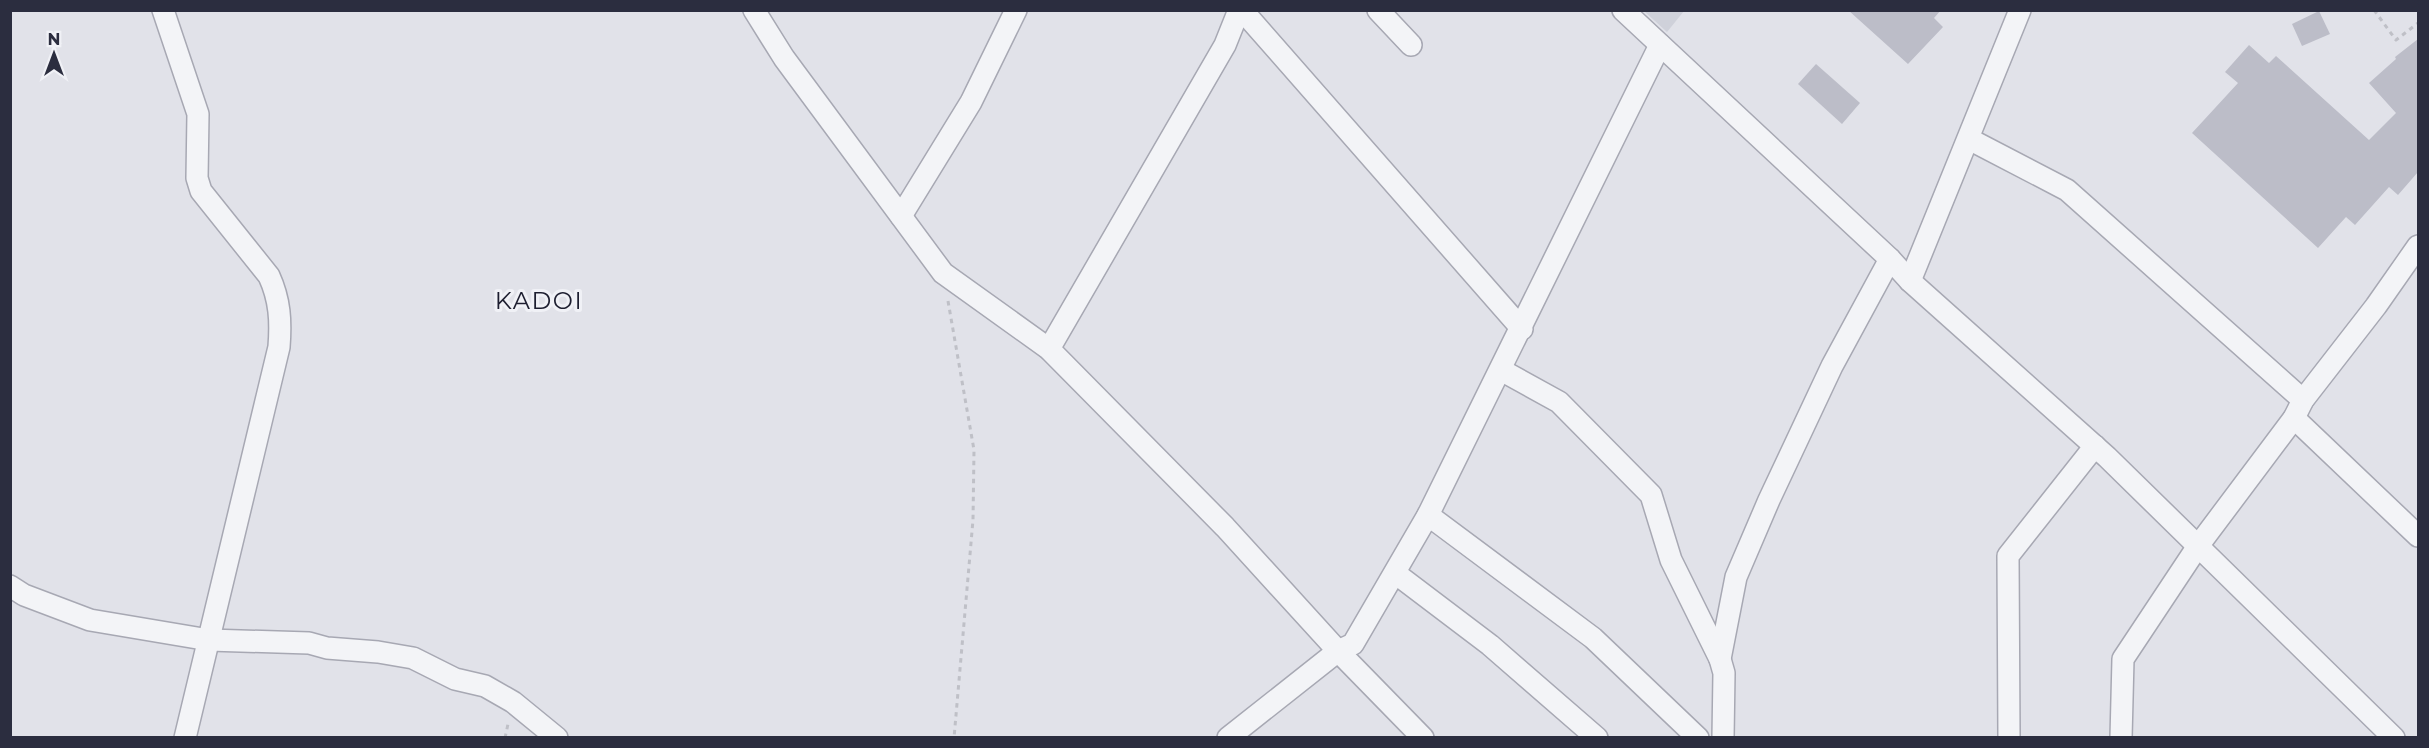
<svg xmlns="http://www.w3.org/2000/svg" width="2429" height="748" viewBox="0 0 2429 748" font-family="Montserrat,sans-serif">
	<rect width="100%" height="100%" fill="#e1e2e9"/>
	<polygon fill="#cfd1da" points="1644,11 1684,11 1667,32"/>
	<g fill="#bcbdc8">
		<polygon points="1848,10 1941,10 1934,18 1943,27 1908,64"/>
		<polygon points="2319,11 2330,34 2302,46 2292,24"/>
		<polygon points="2418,39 2418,172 2398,195 2389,187 2355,225 2346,217 2318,248 2192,133 2238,83 2225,72 2249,45 2269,63 2276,56 2369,140 2396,113 2369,83 2396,59 2395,57"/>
		<polygon points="1816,64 1860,103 1842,124 1798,84"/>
	</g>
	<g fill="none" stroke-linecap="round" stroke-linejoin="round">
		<g stroke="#a7a8b3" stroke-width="24">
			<g id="minor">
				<path d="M163,10L198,114L197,178L201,191L269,276C280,300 281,321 279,347L185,738"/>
				<polyline points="754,10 784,58 943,273 1049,349 1225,527 1338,651 1423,738"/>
				<polyline points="1242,10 1522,329"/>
				<polyline points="1378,10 1411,45"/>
				<polyline points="1623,10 1890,259 1910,281 2107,457 2394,738"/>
				<polyline points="1969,139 2067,190 2303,400"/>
				<polyline points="901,216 971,102 1016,10"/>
				<polyline points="1910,281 2020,10"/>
				<polyline points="1049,349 1225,45 1239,10"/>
				<polyline points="1501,370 1559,402 1651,495 1671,560 1720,659 1724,673 1723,738"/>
				<polyline points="2294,418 2418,536"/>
				<polyline points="1428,515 1593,638 1698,738"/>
				<polyline points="1395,573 1490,645 1597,738"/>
				<polyline points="10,586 24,595 90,620 209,640 309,643 327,648 378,652 413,658 455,679 485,686 513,702 557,738"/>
				<polyline points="1720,659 1736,577 1769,500 1832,366 1890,259"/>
				<polyline points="1228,738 1338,651 1353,644 1428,515 1660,45"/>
				<polyline points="2009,738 2008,556 2095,446"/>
				<polyline points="2121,738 2123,659 2198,546 2294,418 2303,400 2376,306 2418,246"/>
			</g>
		</g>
		<g stroke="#bfc0c7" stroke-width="3" stroke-dasharray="4.5 4.5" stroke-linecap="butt">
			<polyline points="2374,10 2396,40 2418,23"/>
			<polyline points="948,301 974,450 973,520 954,738"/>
			<polyline points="505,738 508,724"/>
		</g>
		<use href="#minor" stroke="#f3f4f7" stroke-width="21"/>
	</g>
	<g text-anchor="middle" stroke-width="6" stroke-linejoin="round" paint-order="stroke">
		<g font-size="24" letter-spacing="1.5" fill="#1d1e30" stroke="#f0f1f6">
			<text x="539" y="309">KADOI</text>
		</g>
	</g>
	<rect width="2429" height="748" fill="none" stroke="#2b2d3f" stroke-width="24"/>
	<g transform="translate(54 54)" stroke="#f0f1f6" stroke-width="4.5" paint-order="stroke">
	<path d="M0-4.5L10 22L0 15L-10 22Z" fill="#2b2d3f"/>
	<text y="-9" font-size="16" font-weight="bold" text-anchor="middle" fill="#2b2d3f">N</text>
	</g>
</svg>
